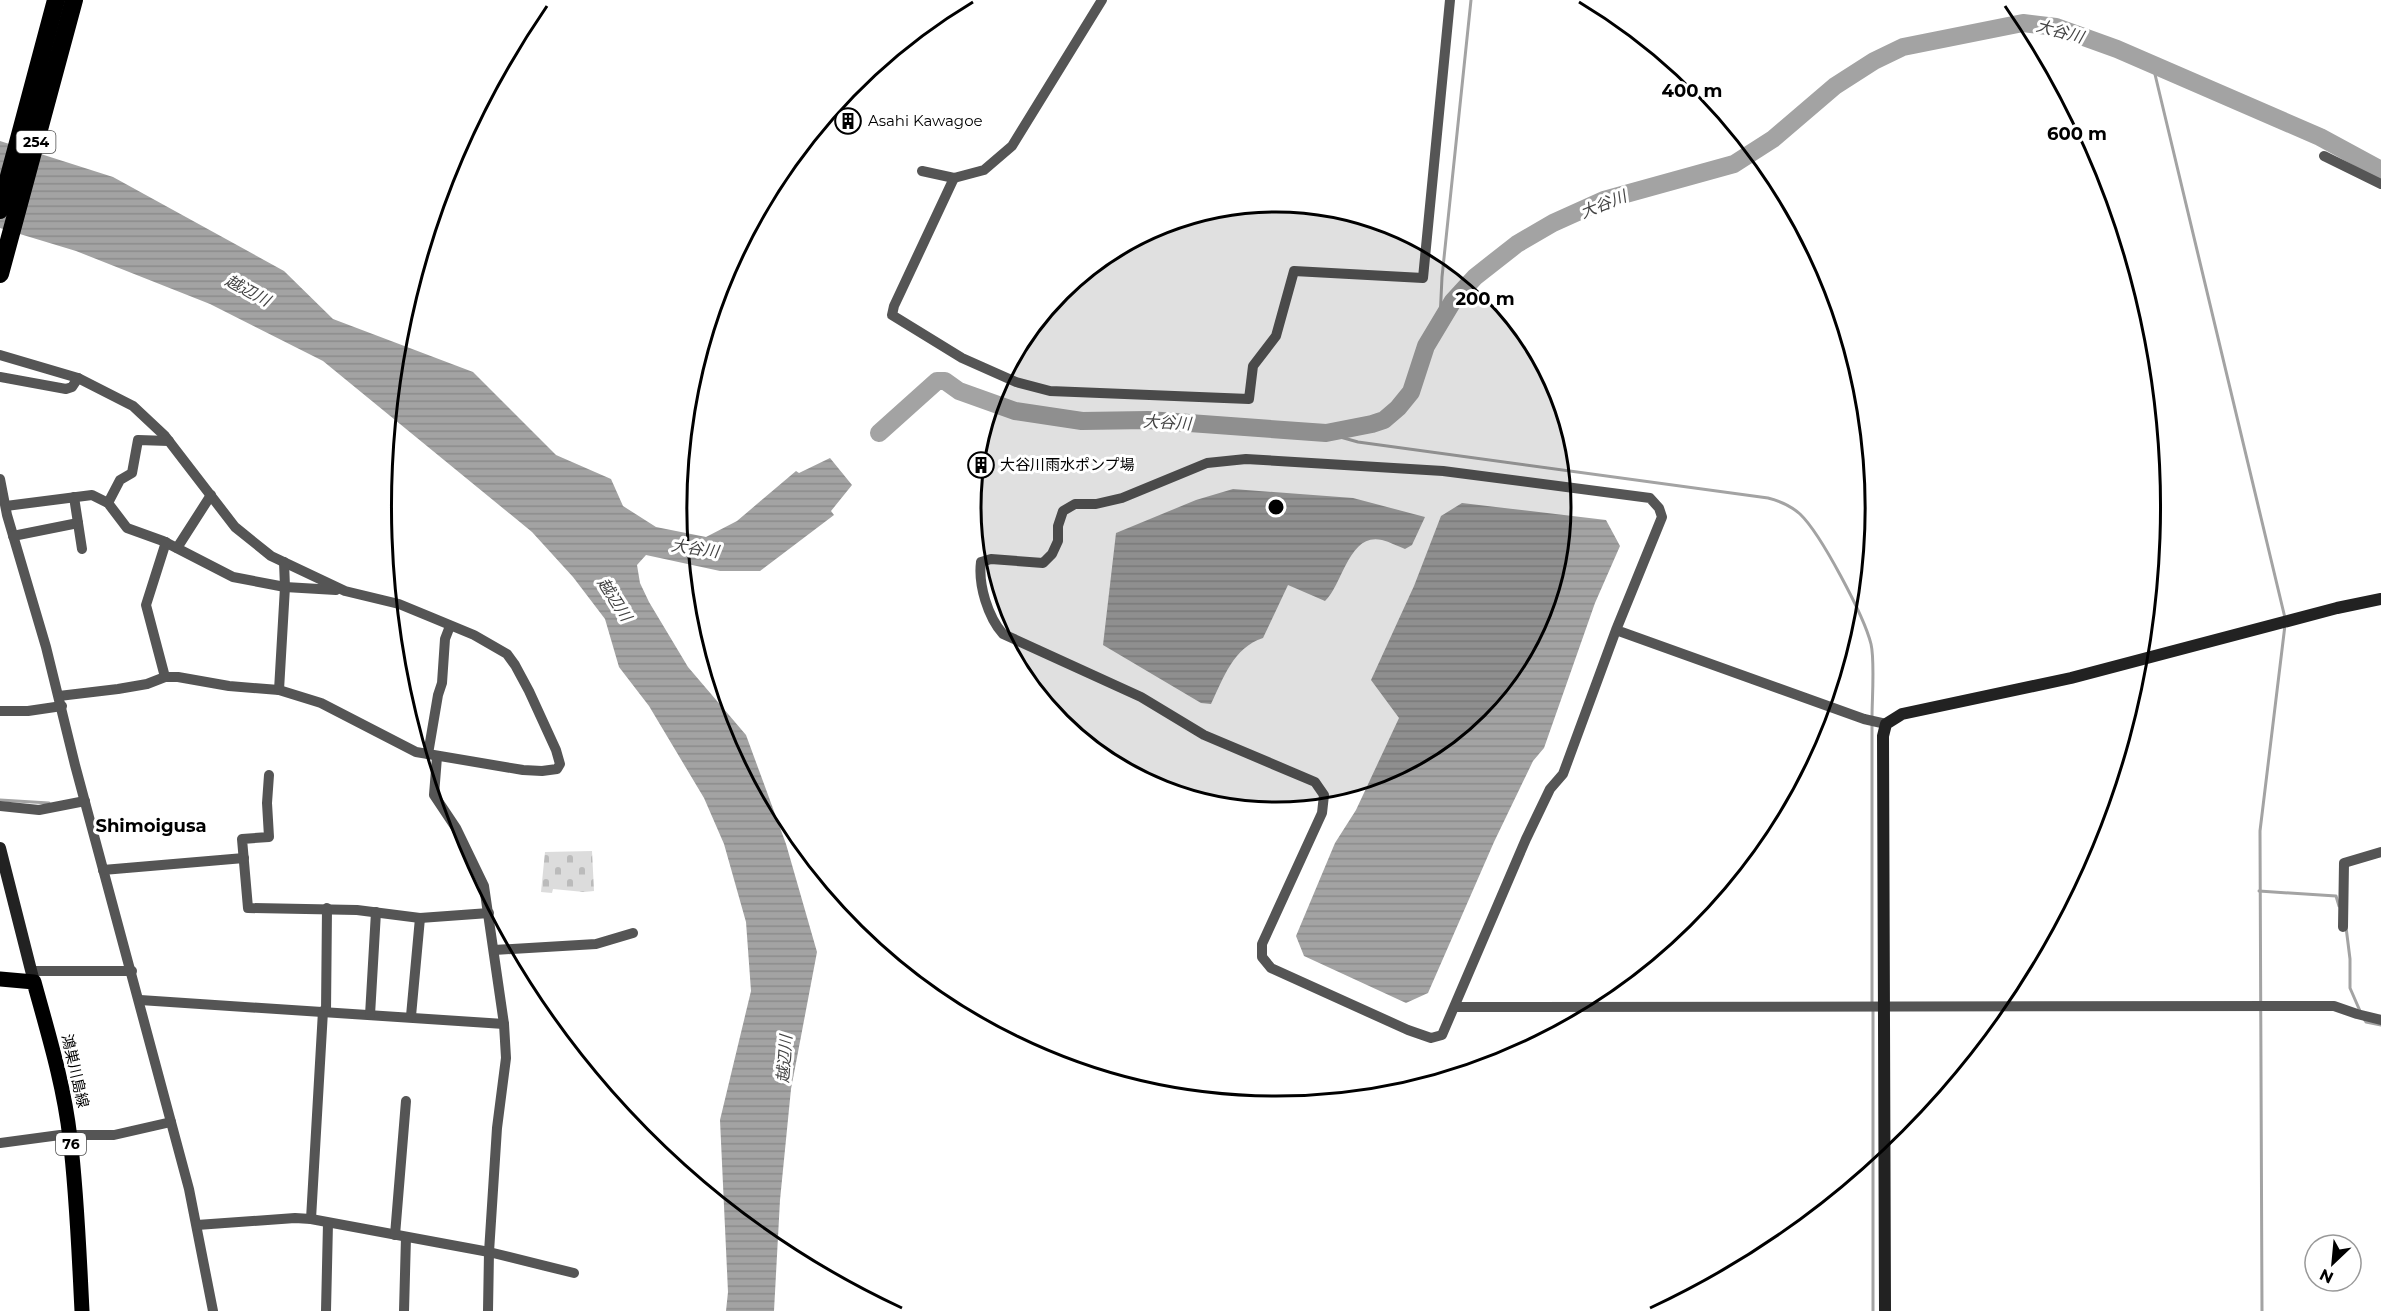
<svg xmlns="http://www.w3.org/2000/svg" width="2381" height="1311" viewBox="0 0 2381 1311" font-family="Montserrat,'Noto Sans JP',sans-serif">
	<defs>
		<pattern id="cemetery-stones" width="16" height="16" patternUnits="userSpaceOnUse" patternTransform="scale(1.5)"><rect width="16" height="16" fill="#dcdcdc"/><path d="M2 7V4a2 2 0 0 1 4 0v3zM10 15v-3a2 2 0 0 1 4 0v3z" fill="#bbb"/></pattern>
		<pattern id="water-rules" width="6" height="5" patternUnits="userSpaceOnUse" patternTransform="scale(1.5)"><rect width="6" height="5" fill="#a3a3a3"/><path d="M0 2.5h6" fill="none" stroke="#8b8b8b"/></pattern>
	</defs>
	<rect width="100%" height="100%" fill="#fff"/>
	<polygon fill="url(#cemetery-stones)" points="592,851 594,891 584,892 553,889 552,893 541,892 545,852"/>
	<g fill="url(#water-rules)">
		<polygon points="0,141 113,177 284,271 333,319 473,372 556,455 611,479 623,506 656,527 706,537 737,521 796,471 799,473 830,458 852,485 831,511 834,515 760,571 720,571 646,555 637,565 640,583 649,602 688,667 746,735 786,844 817,952 791,1089 780,1200 774,1311 726,1311 728,1292 720,1120 751,991 746,922 724,844 704,798 649,706 619,667 605,619 573,577 532,532 323,361 210,304 76,251 0,228"/>
		<path d="M1233,489L1353,498L1425,517L1412,545L1405,549C1397,546 1390,542 1382,540C1349,532 1343,584 1325,601L1288,585L1263,638C1233,648 1224,677 1211,704L1201,703L1103,645L1116,533L1196,500Z"/>
		<polygon points="1462,503 1606,520 1620,546 1595,603 1544,748 1533,761 1494,842 1428,993 1406,1003 1304,956 1296,936 1335,843 1356,810 1399,718 1371,680 1414,586 1441,516"/>
	</g>
	<g fill="none" stroke-linecap="round" stroke-linejoin="round">
		<g stroke="#a3a3a3" stroke-width="3">
			<polyline points="2153,66 2285,618"/>
			<polyline points="1440,319 1442,277 1471,0"/>
			<path d="M1326,433L1358,442L1768,498C1780,501 1791,506 1800,514C1821,534 1864,616 1871,644C1875,661 1872,699 1872,718"/>
			<polyline points="1872,725 1872,1003"/>
			<polyline points="0,800 49,803"/>
			<polyline points="2259,891 2336,896 2339,906"/>
			<polyline points="2346,927 2350,959 2350,988 2360,1011"/>
			<polyline points="1873,1010 1873,1311"/>
			<polyline points="2364,1019 2366,1022 2381,1025"/>
			<polyline points="2262,1311 2260,831 2285,625"/>
		</g>
		<polyline stroke="#a3a3a3" stroke-width="18" points="879,433 937,381 945,381 959,391 1015,411 1082,421 1148,420 1326,433 1372,424 1384,420 1398,408 1411,392 1426,346 1453,301 1475,277 1517,244 1553,223 1604,200 1734,164 1773,139 1835,86 1874,61 1903,47 2023,23 2056,27 2117,49 2320,137 2381,170"/>
		<g stroke="#555" stroke-width="10">
			<polyline points="2324,156 2381,184"/>
			<polyline points="922,171 954,178 984,170 1012,146 1102,0"/>
			<polyline points="954,178 894,306 892,315 962,358 1016,382 1050,391 1249,399 1253,366 1276,336 1294,271 1423,278 1450,0"/>
			<polyline points="0,355 78,378 133,406 165,436 235,527 271,556 345,591 399,604 433,618 474,635 507,654 515,665 529,691 556,750 560,764 557,769 542,771 523,770 416,752 321,703 279,690 229,686 178,677 165,677 147,684 118,689 59,696"/>
			<polyline points="0,377 66,389 72,387 78,378"/>
			<polyline points="0,479 7,515 46,647 75,765 189,1189 213,1311"/>
			<polyline points="74,497 82,549"/>
			<polyline points="108,503 120,480 132,473 138,440 169,441"/>
			<polyline points="6,506 92,495 108,503 127,528 163,541 233,577 285,587 336,590"/>
			<polyline points="13,536 78,523"/>
			<polyline points="177,548 211,495"/>
			<path d="M1616,630L1563,774L1550,789L1526,839L1442,1035L1431,1038L1408,1030L1271,968L1262,957V944L1322,813L1324,795L1315,782L1204,735L1141,697L1003,634C988,617 978,585 981,562L991,559L1043,563L1052,554L1058,541V526L1063,511L1075,504H1096L1122,498L1207,463L1246,459L1443,471L1650,498L1659,508L1662,517L1616,630L1864,719L1886,724"/>
			<polyline points="165,677 146,605 166,542"/>
			<polyline points="279,690 285,587 284,562"/>
			<polyline points="0,711 28,711 62,706"/>
			<polyline points="428,754 438,695 442,683 445,639 450,626"/>
			<polyline points="437,757 434,795 456,828 484,886 504,1024 506,1058 497,1128 489,1252 488,1311"/>
			<polyline points="269,775 267,803 269,837 242,839 248,908 357,910 420,918 489,913"/>
			<polyline points="0,806 39,810 85,801"/>
			<polyline points="103,870 244,858"/>
			<polyline points="2343,927 2344,863 2381,852"/>
			<polyline points="494,950 596,944 633,933"/>
			<polyline points="31,971 132,971"/>
			<polyline points="140,1000 504,1024"/>
			<polyline points="1455,1007 2334,1006 2357,1014 2381,1020"/>
			<polyline points="326,1012 327,908"/>
			<polyline points="370,1015 376,912"/>
			<polyline points="411,1016 420,918"/>
			<polyline points="0,1143 60,1135 114,1135 171,1122"/>
			<polyline points="311,1219 323,1011"/>
			<polyline points="197,1225 295,1218 311,1219 489,1252 574,1273"/>
			<polyline points="395,1235 406,1101"/>
			<polyline points="326,1311 328,1223"/>
			<polyline points="404,1311 406,1237"/>
		</g>
		<g stroke="#222" stroke-width="12">
			<polyline points="0,848 34,982"/>
			<polyline points="1885,1311 1883,736 1886,724 1902,714 2071,678 2337,608 2381,599"/>
		</g>
		<path stroke="#000" stroke-width="15" d="M0,979L34,982C48,1033 64,1085 70,1138C77,1195 79,1253 82,1311"/>
		<g stroke="#000" stroke-width="18">
			<polyline points="0,210 56,0"/>
			<polyline points="0,274 74,0"/>
		</g>
	</g>
	<circle cx="1276" cy="507" r="295" fill="#000" fill-opacity=".12"/>
	<g fill="none" stroke="#000" stroke-width="3">
		<circle cx="1276" cy="507" r="295"/>
		<path d="M1579 2A589 589 0 1 1 973 2"/>
		<path d="M902 1308A884 884 0 0 1 547 6M2005 6A884 884 0 0 1 1650 1308"/>
	</g>
	<defs>
		<g id="building-ring" transform="scale(1.35)"><circle r="9.5" fill="#fff" stroke="#000" stroke-width="1.5"/><path d="M-4-6H4V6H1V3H-1V6H-4ZM-2.5-4.3h1.7v1.8h-1.7ZM.8-4.3h1.7v1.8H.8ZM-2.5-1h1.7V.8h-1.7ZM.8-1h1.7V.8H.8Z" fill="#000"/></g>
	</defs>
	<g fill-rule="evenodd">
		<use href="#building-ring" x="848" y="121"/>
		<use href="#building-ring" x="981" y="465"/>
	</g>
	<g text-anchor="middle" stroke-width="6" stroke-linejoin="round" paint-order="stroke">
		<g fill="#fff" stroke="#4c4c4c" stroke-width="1.5">
			<rect x="16.5" y="131" width="39" height="22" rx="4.5"/>
			<rect x="56" y="1133" width="30" height="22" rx="4.5"/>
		</g>
		<g font-size="14" font-weight="bold" fill="#000">
			<text x="36" y="147">254</text>
			<text x="71" y="1149">76</text>
		</g>
		<g font-size="15" fill="#000" stroke="#fff" text-anchor="start">
			<text x="868" y="126">Asahi Kawagoe</text>
			<text x="1000" y="470">大谷川雨水ポンプ場</text>
		</g>
		<g font-size="15" fill="#000" stroke="#fff">
			<text transform="translate(75 1071) rotate(77)" y="5">鴻巣川島線</text>
		</g>
		<g font-size="16" font-style="italic" fill="#444" stroke="#fff">
			<text transform="translate(2060 31) rotate(15)" y="6">大谷川</text>
			<text transform="translate(1603 204) rotate(-22)" y="6">大谷川</text>
			<text transform="translate(248 290) rotate(28)" y="6">越辺川</text>
			<text transform="translate(1167 422) rotate(3)" y="6">大谷川</text>
			<text transform="translate(695 548) rotate(8)" y="6">大谷川</text>
			<text transform="translate(615 599) rotate(57)" y="6">越辺川</text>
			<text transform="translate(784 1059) rotate(-86)" y="6">越辺川</text>
		</g>
		<g font-size="18" font-weight="bold" fill="#000" stroke="#fff">
			<text x="151" y="832">Shimoigusa</text>
		</g>
	</g>
	<circle cx="1276" cy="507" r="9" fill="#000" stroke="#fff" stroke-width="3"/>
	<g font-size="18" text-anchor="middle" font-weight="bold" fill="#000" stroke="#fff" stroke-width="6" stroke-linejoin="round" paint-order="stroke">
		<text x="1692" y="97">400 m</text>
		<text x="2077" y="140">600 m</text>
		<text x="1485" y="305">200 m</text>
	</g>
	<g transform="translate(2333 1263) rotate(206)"><circle r="28" fill="#ffffff" stroke="#999999" stroke-width="1.5"/>
	<path d="M0-4.5L10 22L0 15L-10 22Z" fill="#000000"/>
	<text y="-9" font-size="16" font-weight="bold" text-anchor="middle" fill="#000000">N</text>
	</g>
</svg>
